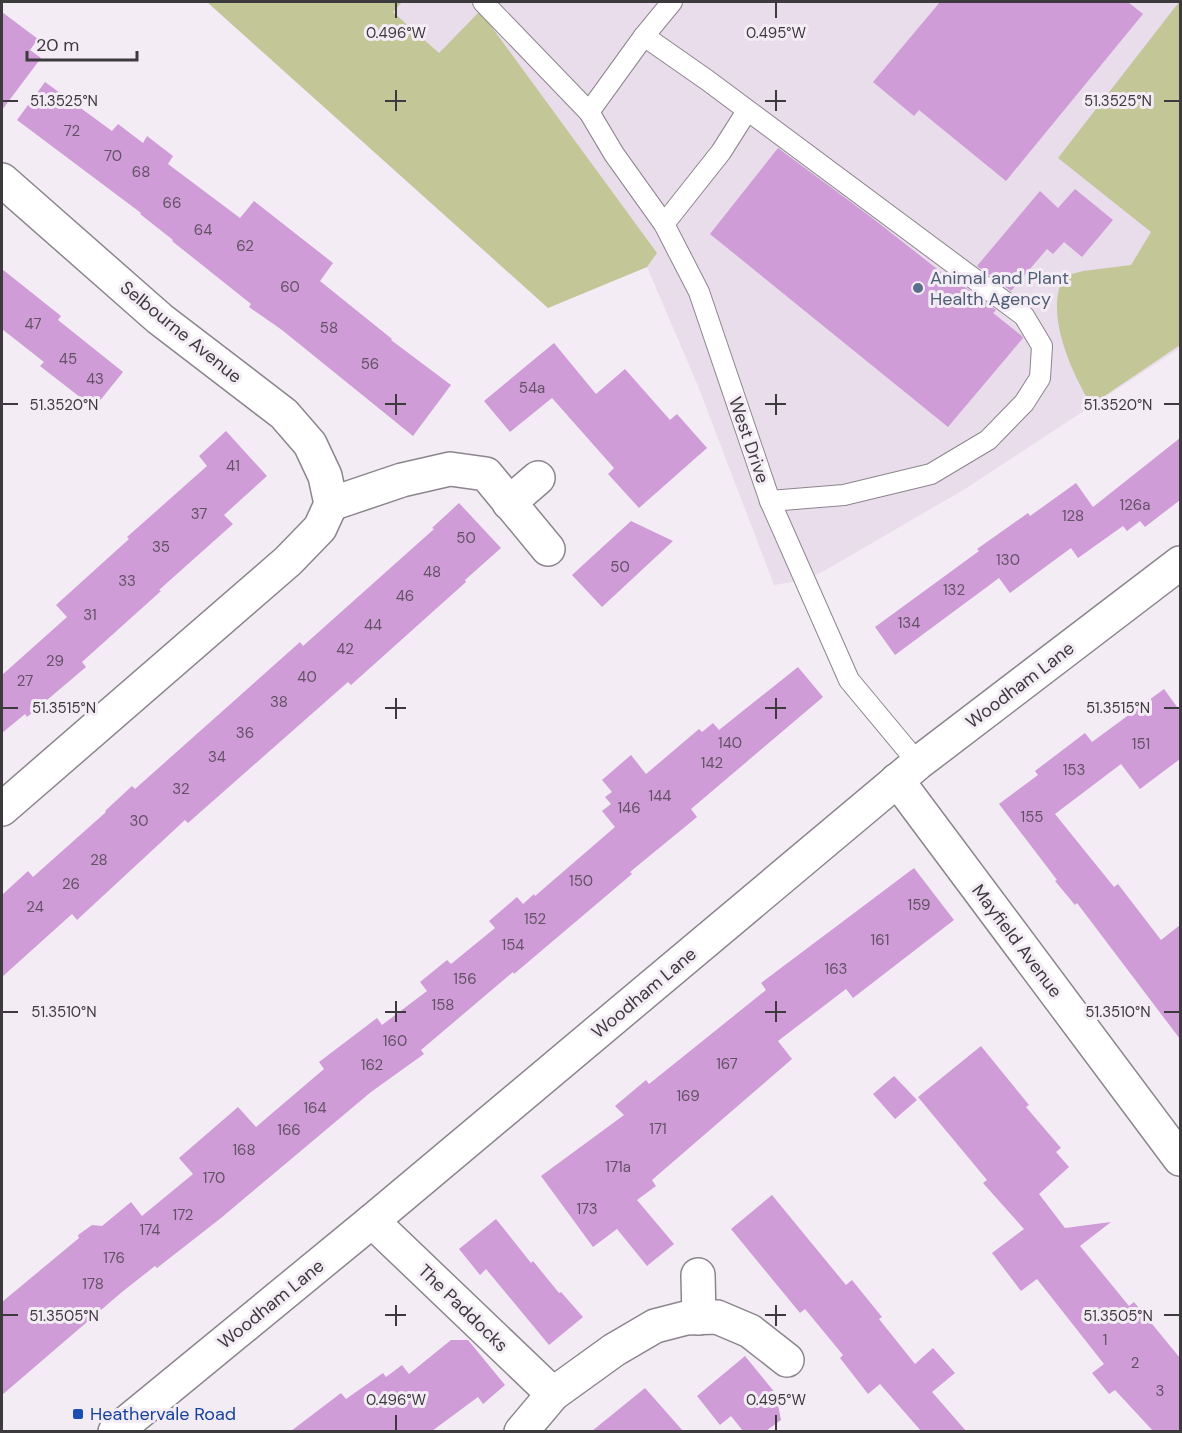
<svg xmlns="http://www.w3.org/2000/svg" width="1182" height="1433" viewBox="0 0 1182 1433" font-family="'DM Sans',sans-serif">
	<rect width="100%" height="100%" fill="#f4ecf5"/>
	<polygon fill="#e9dceb" points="207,2 1180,2 1180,348 965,489 824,571 804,580 774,585 698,386 647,267 548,308"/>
	<g fill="#c3c798">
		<polygon points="207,2 402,2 393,12 439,53 480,11 657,253 647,267 548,308"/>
		<path d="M1179,2L1180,3V345L1091,405C1071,371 1044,313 1064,276L1083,271L1131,265L1151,232L1058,158Z"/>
	</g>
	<g fill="#cf9cd8">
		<polygon points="940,2 1128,2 1143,14 1006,181 919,110 914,116 873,82"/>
		<polygon points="2,12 38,39 30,50 41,58 2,110"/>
		<polygon points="45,82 112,131 118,124 143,143 147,136 173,156 168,164 240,218 254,201 333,263 320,281 392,339 391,340 451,385 413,436 282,330 249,307 251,304 172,241 173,240 140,214 141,213 17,120"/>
		<polygon points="778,148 871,217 960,287 962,285 996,310 993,313 1022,336 1023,338 948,427 710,234"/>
		<polygon points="1075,189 1113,220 1082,257 1064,242 1053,254 1047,249 1011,291 977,266 1040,191 1058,208"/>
		<polygon points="2,269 61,316 58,320 123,372 94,408 40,366 44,362 2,329"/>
		<polygon points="554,343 596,394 625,369 670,420 677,414 707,448 639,508 608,474 614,468 552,398 510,432 484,401"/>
		<polygon points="226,431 267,476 224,515 233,524 159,590 161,591 82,662 86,667 27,717 25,714 2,733 2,675 67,617 56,605 129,539 127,537 207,466 199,456"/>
		<polygon points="1180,438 1180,500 1145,527 1140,521 1127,531 1123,526 1078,558 1071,548 1010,593 999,578 895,655 875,627 979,551 977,549 1028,513 1030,516 1076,483 1093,507"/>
		<polygon points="459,503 501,548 465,580 466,582 351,685 348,682 188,823 185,820 77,920 72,914 2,977 2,895 28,871 33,877 106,812 105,811 132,786 135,789 300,642 303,646 434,529 432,528"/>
		<polygon points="631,521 673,541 602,607 572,575"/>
		<polygon points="798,667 823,697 691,809 697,817 630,872 632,874 514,974 513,972 421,1050 424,1054 371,1092 221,1218 157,1268 155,1266 122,1292 2,1395 2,1302 79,1238 78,1235 92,1225 102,1226 131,1202 142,1216 193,1174 179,1158 238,1107 256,1127 324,1069 319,1062 377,1018 382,1025 427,991 420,982 447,960 451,964 495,928 489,921 517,897 523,904 534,894 535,896 615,827 602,811 611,804 605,797 612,792 602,780 631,755 646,774 699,729 702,732 713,723 719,730"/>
		<polygon points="1164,689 1180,711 1180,759 1140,789 1121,764 1055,814 1114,887 1118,884 1161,940 1180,925 1180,1039 1077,903 1075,905 1055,881 1057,880 999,804 1038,775 1035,771 1085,733 1092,742"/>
		<polygon points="914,868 954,920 853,998 846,989 778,1041 792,1059 652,1180 656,1186 637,1200 674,1244 647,1266 617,1229 593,1247 541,1176 624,1115 615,1106 646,1080 649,1084 766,990 761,983"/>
		<polygon points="981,1046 1029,1105 1026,1107 1061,1148 1056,1152 1069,1167 1039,1194 1065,1228 1111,1222 1080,1246 1129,1306 1134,1302 1180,1358 1180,1431 1153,1431 1115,1390 1109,1394 1092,1373 1104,1364 1037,1279 1021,1291 992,1253 1024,1229 983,1183 987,1180 918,1097"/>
		<polygon points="894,1076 917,1100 895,1119 873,1094"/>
		<polygon points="772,1195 846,1285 852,1280 882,1317 879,1319 915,1364 933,1348 955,1373 932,1392 966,1431 921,1431 880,1384 868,1394 840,1358 843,1355 805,1309 800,1313 731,1229"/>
		<polygon points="496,1219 531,1263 533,1261 559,1293 561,1292 583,1317 549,1345 486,1269 480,1275 459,1249"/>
		<polygon points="451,1340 468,1340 505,1385 483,1404 478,1397 432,1431 291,1431 341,1393 346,1399 383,1373 386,1377 402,1365 409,1374"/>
		<polygon points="745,1356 776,1394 781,1420 766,1431 743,1431 731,1416 720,1425 697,1396"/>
		<polygon points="645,1388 683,1431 592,1431"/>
	</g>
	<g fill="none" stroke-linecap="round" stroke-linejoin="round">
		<g stroke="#8c858d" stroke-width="22">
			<g id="lane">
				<polyline points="483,2 589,112 614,154 664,224 699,292 770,501 849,680 918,763"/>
				<polyline points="644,36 707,80 1024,316 1042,346 1040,378 1024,403 988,440 931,474 844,495 770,501"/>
				<polyline points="589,112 644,36 672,2"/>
				<polyline points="664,224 721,152 747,111"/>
			</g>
		</g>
		<g stroke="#8c858d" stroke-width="36">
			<g id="street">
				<polyline points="2,180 160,319 284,414 310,444 325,476 331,504 320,528 288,561 2,809"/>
				<polyline points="509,503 538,478"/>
				<polyline points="331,504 402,480 450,469 486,474 548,549"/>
				<polyline points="897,780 1180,1159"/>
				<polyline points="372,1221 553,1394"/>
				<polyline points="698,1275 699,1318"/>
				<polyline points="521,1432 553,1394 614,1350 655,1326 686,1318 717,1317 750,1331 787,1360"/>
			</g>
		</g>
		<g stroke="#8c858d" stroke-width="36">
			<polyline id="secondary" points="115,1432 372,1221 918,763 1180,563"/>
		</g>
		<use href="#lane" stroke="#fff" stroke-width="20"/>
		<use href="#street" stroke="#fff" stroke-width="33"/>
		<use href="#secondary" stroke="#fff" stroke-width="33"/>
	</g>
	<path fill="none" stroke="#3d3a3e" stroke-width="2" d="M396,3V18M776,3V18M396,90V111M776,90V111M3,101H18M385,101H406M765,101H786M1164,101H1179M396,394V415M776,394V415M3,404H18M385,404H406M765,404H786M1164,404H1179M396,698V719M776,698V719M3,708H18M385,708H406M765,708H786M1164,708H1179M396,1001V1022M776,1001V1022M3,1012H18M385,1012H406M765,1012H786M1164,1012H1179M396,1305V1326M776,1305V1326M3,1315H18M385,1315H406M765,1315H786M1164,1315H1179M396,1415V1430M776,1415V1430"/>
	<circle fill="#5c6f8a" stroke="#f4ecf5" stroke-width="2" cx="918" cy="288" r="6"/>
	<rect fill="#1a4fb4" stroke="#f4ecf5" stroke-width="2" x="72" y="1408" width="12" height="12" rx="3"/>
	<g text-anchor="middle" stroke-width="6" stroke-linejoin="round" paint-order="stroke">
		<g font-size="15" fill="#625264">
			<text x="72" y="136">72</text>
			<text x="113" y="161">70</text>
			<text x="141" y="177">68</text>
			<text x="172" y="208">66</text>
			<text x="203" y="235">64</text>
			<text x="245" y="251">62</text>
			<text x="290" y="292">60</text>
			<text x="33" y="329">47</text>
			<text x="329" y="333">58</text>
			<text x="68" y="364">45</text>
			<text x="370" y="369">56</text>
			<text x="95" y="384">43</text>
			<text x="532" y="393">54a</text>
			<text x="233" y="471">41</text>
			<text x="1135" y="510">126a</text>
			<text x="199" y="519">37</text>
			<text x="1073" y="521">128</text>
			<text x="466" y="543">50</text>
			<text x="161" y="552">35</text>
			<text x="1008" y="565">130</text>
			<text x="620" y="572">50</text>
			<text x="432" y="577">48</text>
			<text x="127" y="586">33</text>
			<text x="954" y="595">132</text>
			<text x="405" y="601">46</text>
			<text x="90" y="620">31</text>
			<text x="909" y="628">134</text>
			<text x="373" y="630">44</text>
			<text x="345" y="654">42</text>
			<text x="55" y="666">29</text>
			<text x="307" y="682">40</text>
			<text x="25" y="686">27</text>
			<text x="279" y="707">38</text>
			<text x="245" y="738">36</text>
			<text x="730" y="748">140</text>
			<text x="1141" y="749">151</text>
			<text x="217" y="762">34</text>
			<text x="712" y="768">142</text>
			<text x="1074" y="775">153</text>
			<text x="181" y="794">32</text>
			<text x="660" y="801">144</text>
			<text x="629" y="813">146</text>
			<text x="1032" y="822">155</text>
			<text x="139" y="826">30</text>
			<text x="99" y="865">28</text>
			<text x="581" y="886">150</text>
			<text x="71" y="889">26</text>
			<text x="919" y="910">159</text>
			<text x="35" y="912">24</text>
			<text x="535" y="924">152</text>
			<text x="880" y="945">161</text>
			<text x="513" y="950">154</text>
			<text x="836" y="974">163</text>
			<text x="465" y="984">156</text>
			<text x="443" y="1010">158</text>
			<text x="395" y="1046">160</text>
			<text x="727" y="1069">167</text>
			<text x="372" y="1070">162</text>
			<text x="688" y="1101">169</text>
			<text x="315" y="1113">164</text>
			<text x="658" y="1134">171</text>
			<text x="289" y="1135">166</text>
			<text x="244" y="1155">168</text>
			<text x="618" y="1172">171a</text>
			<text x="214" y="1183">170</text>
			<text x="587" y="1214">173</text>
			<text x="183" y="1220">172</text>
			<text x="150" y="1235">174</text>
			<text x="114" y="1263">176</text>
			<text x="93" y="1289">178</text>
			<text x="1105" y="1345">1</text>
			<text x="1135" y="1368">2</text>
			<text x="1160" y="1396">3</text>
		</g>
		<g font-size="18" fill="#4e5e75" stroke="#f4ecf5" text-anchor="start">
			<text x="930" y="284">Animal and Plant<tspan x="930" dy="21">Health Agency</tspan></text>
		</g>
		<g font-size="18" fill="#3d3a3e" stroke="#f4ecf5">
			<text transform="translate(181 332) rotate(39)" y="6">Selbourne Avenue</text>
			<text transform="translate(749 440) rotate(71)" y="6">West Drive</text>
			<text transform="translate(1020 685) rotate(-37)" y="6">Woodham Lane</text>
			<text transform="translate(1017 941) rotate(53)" y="6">Mayfield Avenue</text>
			<text transform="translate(644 993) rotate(-40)" y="6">Woodham Lane</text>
			<text transform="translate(271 1304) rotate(-39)" y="6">Woodham Lane</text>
			<text transform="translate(463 1308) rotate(44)" y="6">The Paddocks</text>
		</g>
		<g font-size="18" fill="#164399" stroke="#f4ecf5" text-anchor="start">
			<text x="90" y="1420">Heathervale Road</text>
		</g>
	</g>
	<g font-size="15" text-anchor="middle" fill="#3d3a3e" stroke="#f4ecf5" stroke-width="6" stroke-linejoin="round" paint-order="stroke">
		<text x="396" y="38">0.496°W</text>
		<text x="776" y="38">0.495°W</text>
		<text x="64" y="106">51.3525°N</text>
		<text x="1118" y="106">51.3525°N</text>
		<text x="64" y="410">51.3520°N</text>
		<text x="1118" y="410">51.3520°N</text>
		<text x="64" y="713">51.3515°N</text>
		<text x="1118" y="713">51.3515°N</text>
		<text x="64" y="1017">51.3510°N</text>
		<text x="1118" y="1017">51.3510°N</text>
		<text x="64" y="1321">51.3505°N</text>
		<text x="1118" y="1321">51.3505°N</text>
		<text x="396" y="1405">0.496°W</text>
		<text x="776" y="1405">0.495°W</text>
	</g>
	<rect width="1182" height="1433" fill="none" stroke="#3d3a3e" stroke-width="6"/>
	<path d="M27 51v9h110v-9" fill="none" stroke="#3d3a3e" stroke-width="3"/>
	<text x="36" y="51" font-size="18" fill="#3d3a3e" stroke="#f4ecf5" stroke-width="4.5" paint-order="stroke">20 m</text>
</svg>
